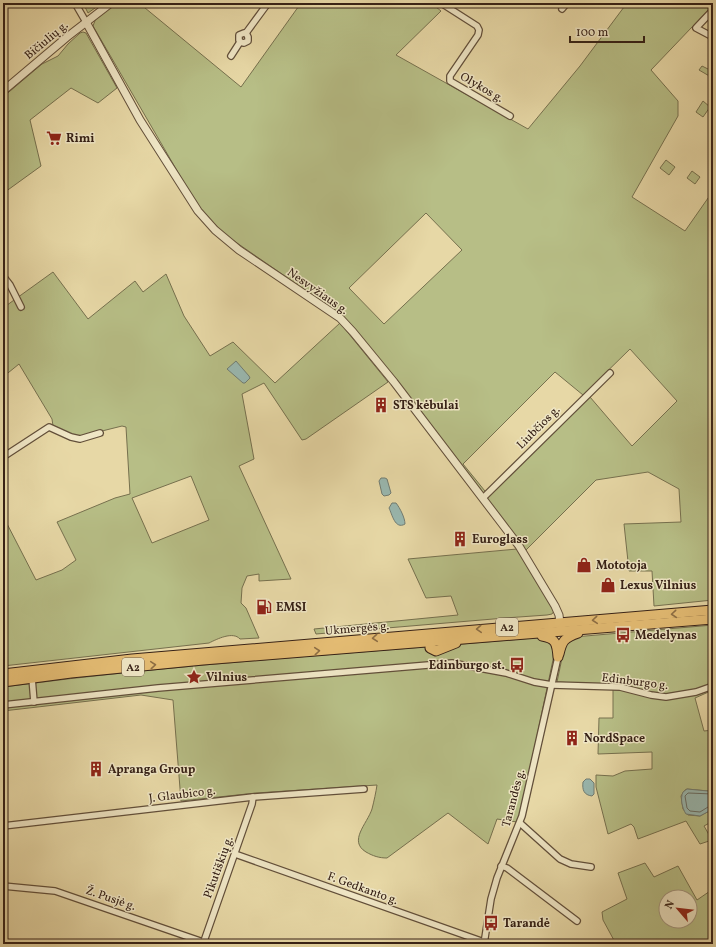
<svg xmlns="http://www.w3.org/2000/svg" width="716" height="947" viewBox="0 0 716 947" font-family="Vollkorn,serif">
	<rect width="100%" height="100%" fill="#e7d8a6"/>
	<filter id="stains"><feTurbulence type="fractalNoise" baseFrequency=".005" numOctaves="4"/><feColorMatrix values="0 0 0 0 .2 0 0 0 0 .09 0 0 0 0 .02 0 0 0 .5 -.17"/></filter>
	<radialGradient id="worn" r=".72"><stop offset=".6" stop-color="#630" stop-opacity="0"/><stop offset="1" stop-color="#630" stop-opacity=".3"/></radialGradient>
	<g fill="#b7be86" stroke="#76704e" fill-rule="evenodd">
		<polygon points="83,3 102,3 88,13"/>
		<path d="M116,3H139L241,87L301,3H431L441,11L396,55L528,129L580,66L627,3H713V5L651,70L678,101V116L632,197L685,231L713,191V600L654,606L652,571H629L624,524L681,522L679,489L648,472L596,480L525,551L494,508L352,326L344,317L224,234L197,205L93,26L96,18ZM426,213L462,250L384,324L349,288ZM630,349L677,401L632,446L590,397L489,496L463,464L555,372L583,395Z"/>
		<polygon points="83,32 86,33 117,88 98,103 71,88 30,120 41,166 5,192 3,190 3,97 42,64 58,56 68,44 80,33"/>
		<polygon points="702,66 712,71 713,74 711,77 699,70"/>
		<polygon points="703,101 710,107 703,117 696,112"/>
		<polygon points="666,160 675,167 669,175 660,168"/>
		<polygon points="692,171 700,177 695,184 687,178"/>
		<path d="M53,272L88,319L135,281L143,292L166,274L184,316L210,356L233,342L275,383L340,323L388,382L306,439L302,440L264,383L242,394L254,459L239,466L291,579L259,581V574L247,576L242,588L241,603L246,608L259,638L240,639C233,631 217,639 209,643L3,666V516L36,580L62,570L76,560L57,522L115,498L130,494L126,427L122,426L78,437L53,426L52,419L19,364L3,377V308ZM191,476L209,520L152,543L132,498Z"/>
		<polygon points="517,549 554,611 552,614 547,615 505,618 316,634 314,629 458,615 451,596 426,598 408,559"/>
		<polygon points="713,625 713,690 695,698 704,731 713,730 713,789 708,791 687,789 685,790 681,796 683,809 688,815 700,816 713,809 713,821 704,826 712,840 700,844 686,821 638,839 634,827 631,824 608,834 596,787 596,775 613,776 625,771 652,769 652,752 598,754 599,718 613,718 613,685 557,682 565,644 574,637"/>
		<path d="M545,637L552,641L554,655L521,812L517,822L497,819L488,844L448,813L387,858C379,858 373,856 366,852C348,841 367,824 372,809C374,801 376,792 377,785L256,793L181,801L173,700L141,695L3,711V687C183,663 364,653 545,637Z"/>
		<path d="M645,863L654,877L678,866L697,900L713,889V944H616L603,920L602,912L627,899L618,873ZM666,897H690V921H666Z"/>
	</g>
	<g fill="#99b8b0" stroke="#717c72">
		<polygon points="236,361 249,376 250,378 245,383 243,383 227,369"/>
		<polygon points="381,478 385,478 387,479 391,493 389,495 384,496 382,494 379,481"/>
		<path d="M392,503H396C400,508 405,518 405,524C395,530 392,514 389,508Z"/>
		<path d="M586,779H590L594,783V794L592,796C584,795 582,790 583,782Z"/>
		<path d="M687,789L708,791L713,789V809L700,816L686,814C682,808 680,798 683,792Z"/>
	</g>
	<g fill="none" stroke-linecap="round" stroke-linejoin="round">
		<polyline stroke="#686c63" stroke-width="1" points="713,794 688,793 685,796 687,808 690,811 700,812 708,807 713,806"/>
		<g stroke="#624f3a" stroke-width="8">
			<g id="minor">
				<polyline points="75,3 86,22"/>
				<polyline points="441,3 477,26 479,30 478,35 450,76 450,81 510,116"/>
				<polyline points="562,9 567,3"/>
				<polyline points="713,10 696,28 713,37"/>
				<polyline points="246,33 268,3"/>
				<polyline points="240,42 244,43 248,41 248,37 246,33"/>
				<polyline points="240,42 239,40 239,35 244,33 246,33"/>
				<polyline points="231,56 240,42"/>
				<polyline points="3,276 10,285 21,307"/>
				<polyline points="3,457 49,427 71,437 80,439 100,433"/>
				<polyline points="483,498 610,373"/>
				<polyline points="32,678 34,702"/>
				<polyline points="3,705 158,688 452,663 506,673 534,682 552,685 620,687 651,695 666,697 696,692 713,686"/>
				<polyline points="520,823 560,859 571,864 591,867"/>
				<polyline points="3,826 253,797 364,789"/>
				<polyline points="235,854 484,942"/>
				<polyline points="501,866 507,868 577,921"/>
				<polyline points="3,886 55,891 209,944"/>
				<polyline points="203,944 252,804 253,797"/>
				<polyline points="484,944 491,899 497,878 522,816 558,657"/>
			</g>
		</g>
		<g stroke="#624f3a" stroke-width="9">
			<g id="tertiary">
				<polyline points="86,22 140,120 198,211 215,230 239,250 340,318 353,332 394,382 519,546 555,606 559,615 560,623"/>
				<polyline points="3,91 67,37 111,3"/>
			</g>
		</g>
		<g stroke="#362116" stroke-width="11">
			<g id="trunk">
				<path d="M542,636C556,638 557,644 558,657"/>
				<polyline points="432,638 430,642 430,648 436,651 456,643"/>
				<path d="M559,654C562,641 564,638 578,633"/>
				<polyline points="3,674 132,659 713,610"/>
				<polyline points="3,682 71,673 203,660 713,619"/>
			</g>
		</g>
		<use href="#minor" stroke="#efe6c5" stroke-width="5.5"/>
		<use href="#tertiary" stroke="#efe6c5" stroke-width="7"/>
		<use href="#trunk" stroke="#e4bc73" stroke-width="9"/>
	</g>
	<defs><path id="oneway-chevron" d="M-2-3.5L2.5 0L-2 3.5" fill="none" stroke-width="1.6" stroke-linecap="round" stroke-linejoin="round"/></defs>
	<g stroke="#8d6e44">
		<use href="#oneway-chevron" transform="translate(674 614) rotate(175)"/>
		<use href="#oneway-chevron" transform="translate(595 620) rotate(175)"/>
		<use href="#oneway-chevron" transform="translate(479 629) rotate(176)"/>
		<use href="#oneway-chevron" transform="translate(375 638) rotate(175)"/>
		<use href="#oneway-chevron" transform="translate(317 651) rotate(-5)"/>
		<use href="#oneway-chevron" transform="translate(153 665) rotate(-5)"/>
	</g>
	<defs>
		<g id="supermarket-bare" transform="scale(1.2)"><path d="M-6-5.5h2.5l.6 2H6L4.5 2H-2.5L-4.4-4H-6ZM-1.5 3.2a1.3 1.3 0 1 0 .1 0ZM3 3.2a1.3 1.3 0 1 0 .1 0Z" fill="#8f2418" stroke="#efe6c5" stroke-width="2.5" paint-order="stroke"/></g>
		<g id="building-bare" transform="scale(1.2)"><path d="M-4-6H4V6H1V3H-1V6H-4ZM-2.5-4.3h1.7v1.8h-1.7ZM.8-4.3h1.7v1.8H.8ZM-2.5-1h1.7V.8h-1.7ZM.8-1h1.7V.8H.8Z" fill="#8f2418" stroke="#efe6c5" stroke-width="2.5" paint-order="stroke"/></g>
		<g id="shop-bare" transform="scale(1.2)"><path d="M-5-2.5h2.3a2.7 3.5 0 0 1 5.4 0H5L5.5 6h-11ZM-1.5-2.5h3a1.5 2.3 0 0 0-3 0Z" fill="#8f2418" stroke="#efe6c5" stroke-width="2.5" paint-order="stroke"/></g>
		<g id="fuel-bare" transform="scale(1.2)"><path d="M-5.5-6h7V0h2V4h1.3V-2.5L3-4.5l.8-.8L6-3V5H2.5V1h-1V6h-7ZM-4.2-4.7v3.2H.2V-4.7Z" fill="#8f2418" stroke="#efe6c5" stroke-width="2.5" paint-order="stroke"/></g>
		<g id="bus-bare" transform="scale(1.2)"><path d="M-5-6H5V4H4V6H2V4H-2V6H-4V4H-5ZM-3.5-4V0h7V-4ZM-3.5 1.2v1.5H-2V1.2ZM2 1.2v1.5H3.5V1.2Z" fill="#8f2418" stroke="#efe6c5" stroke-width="2.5" paint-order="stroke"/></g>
		<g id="sight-bare" transform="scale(1.2)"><path d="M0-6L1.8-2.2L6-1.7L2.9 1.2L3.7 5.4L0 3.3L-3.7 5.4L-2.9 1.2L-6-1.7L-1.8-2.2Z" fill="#8f2418" stroke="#efe6c5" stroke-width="2.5" paint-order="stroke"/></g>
	</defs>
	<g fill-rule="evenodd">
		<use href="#supermarket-bare" x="54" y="138"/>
		<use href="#building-bare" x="381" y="405"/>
		<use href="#building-bare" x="460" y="539"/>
		<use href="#shop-bare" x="584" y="565"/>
		<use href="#shop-bare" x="608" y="585"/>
		<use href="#fuel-bare" x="264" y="607"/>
		<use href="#bus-bare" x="623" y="635"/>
		<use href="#bus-bare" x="517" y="665"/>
		<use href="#sight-bare" x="194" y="677"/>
		<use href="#building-bare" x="572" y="738"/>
		<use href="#building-bare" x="96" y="769"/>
		<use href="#bus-bare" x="491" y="923"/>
	</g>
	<g text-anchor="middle" stroke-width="3" stroke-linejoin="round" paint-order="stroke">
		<g fill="#efe6c5" stroke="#6e5c4a" stroke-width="1">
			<rect x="496" y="618" width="22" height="18" rx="3"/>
			<rect x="122" y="658" width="22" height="18" rx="3"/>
		</g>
		<g font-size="11" font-weight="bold" fill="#362116">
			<text x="507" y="631">A2</text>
			<text x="133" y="671">A2</text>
		</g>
		<g font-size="12" fill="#362116" stroke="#efe6c5">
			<text transform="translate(46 40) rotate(-40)" y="4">Bičiulių g.</text>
			<text transform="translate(482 87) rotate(30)" y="4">Olykos g.</text>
			<text transform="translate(318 291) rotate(35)" y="4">Nesvyžiaus g.</text>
			<text transform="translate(538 427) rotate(-45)" y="4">Liubčios g.</text>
			<text transform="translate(357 628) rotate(-5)" y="4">Ukmergės g.</text>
			<text transform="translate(635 681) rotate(7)" y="4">Edinburgo g.</text>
			<text transform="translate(182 794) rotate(-7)" y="4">J. Glaubico g.</text>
			<text transform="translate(513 798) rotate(-75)" y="4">Tarandės g.</text>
			<text transform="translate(218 867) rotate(-70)" y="4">Pikutiškių g.</text>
			<text transform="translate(363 888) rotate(20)" y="4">F. Gedkanto g.</text>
			<text transform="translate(111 898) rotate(19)" y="4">Ž. Pusjė g.</text>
		</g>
		<g font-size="12" font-weight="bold" fill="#362116" stroke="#efe6c5" text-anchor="start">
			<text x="66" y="142">Rimi</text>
			<text x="393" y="409">STS kėbulai</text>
			<text x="472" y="543">Euroglass</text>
			<text x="596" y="569">Mototoja</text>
			<text x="620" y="589">Lexus Vilnius</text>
			<text x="276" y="611">EMSI</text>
			<text x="635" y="639">Medelynas</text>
			<text x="505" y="669" text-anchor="end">Edinburgo st.</text>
			<text x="206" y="681">Vilnius</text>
			<text x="584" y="742">NordSpace</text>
			<text x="108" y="773">Apranga Group</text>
			<text x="503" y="927">Tarandė</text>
		</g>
	</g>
	<rect width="716" height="947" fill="none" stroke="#e7d8a6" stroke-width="16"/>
	<rect x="4" y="4" width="708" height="939" fill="none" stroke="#362116" stroke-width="2"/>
	<rect x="8" y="8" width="700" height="931" fill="none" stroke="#362116"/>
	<g transform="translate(678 909) rotate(298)"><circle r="19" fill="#efe6c5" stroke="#a5977f"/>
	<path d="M0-3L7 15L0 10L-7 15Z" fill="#8f2418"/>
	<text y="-6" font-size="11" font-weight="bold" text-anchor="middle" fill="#362116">N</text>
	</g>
	<path d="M570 36v6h74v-6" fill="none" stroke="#362116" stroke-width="2"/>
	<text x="576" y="36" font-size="12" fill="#362116" stroke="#efe6c5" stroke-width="3" paint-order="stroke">100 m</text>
	<rect width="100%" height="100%" filter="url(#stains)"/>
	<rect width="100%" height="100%" fill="url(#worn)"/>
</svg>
